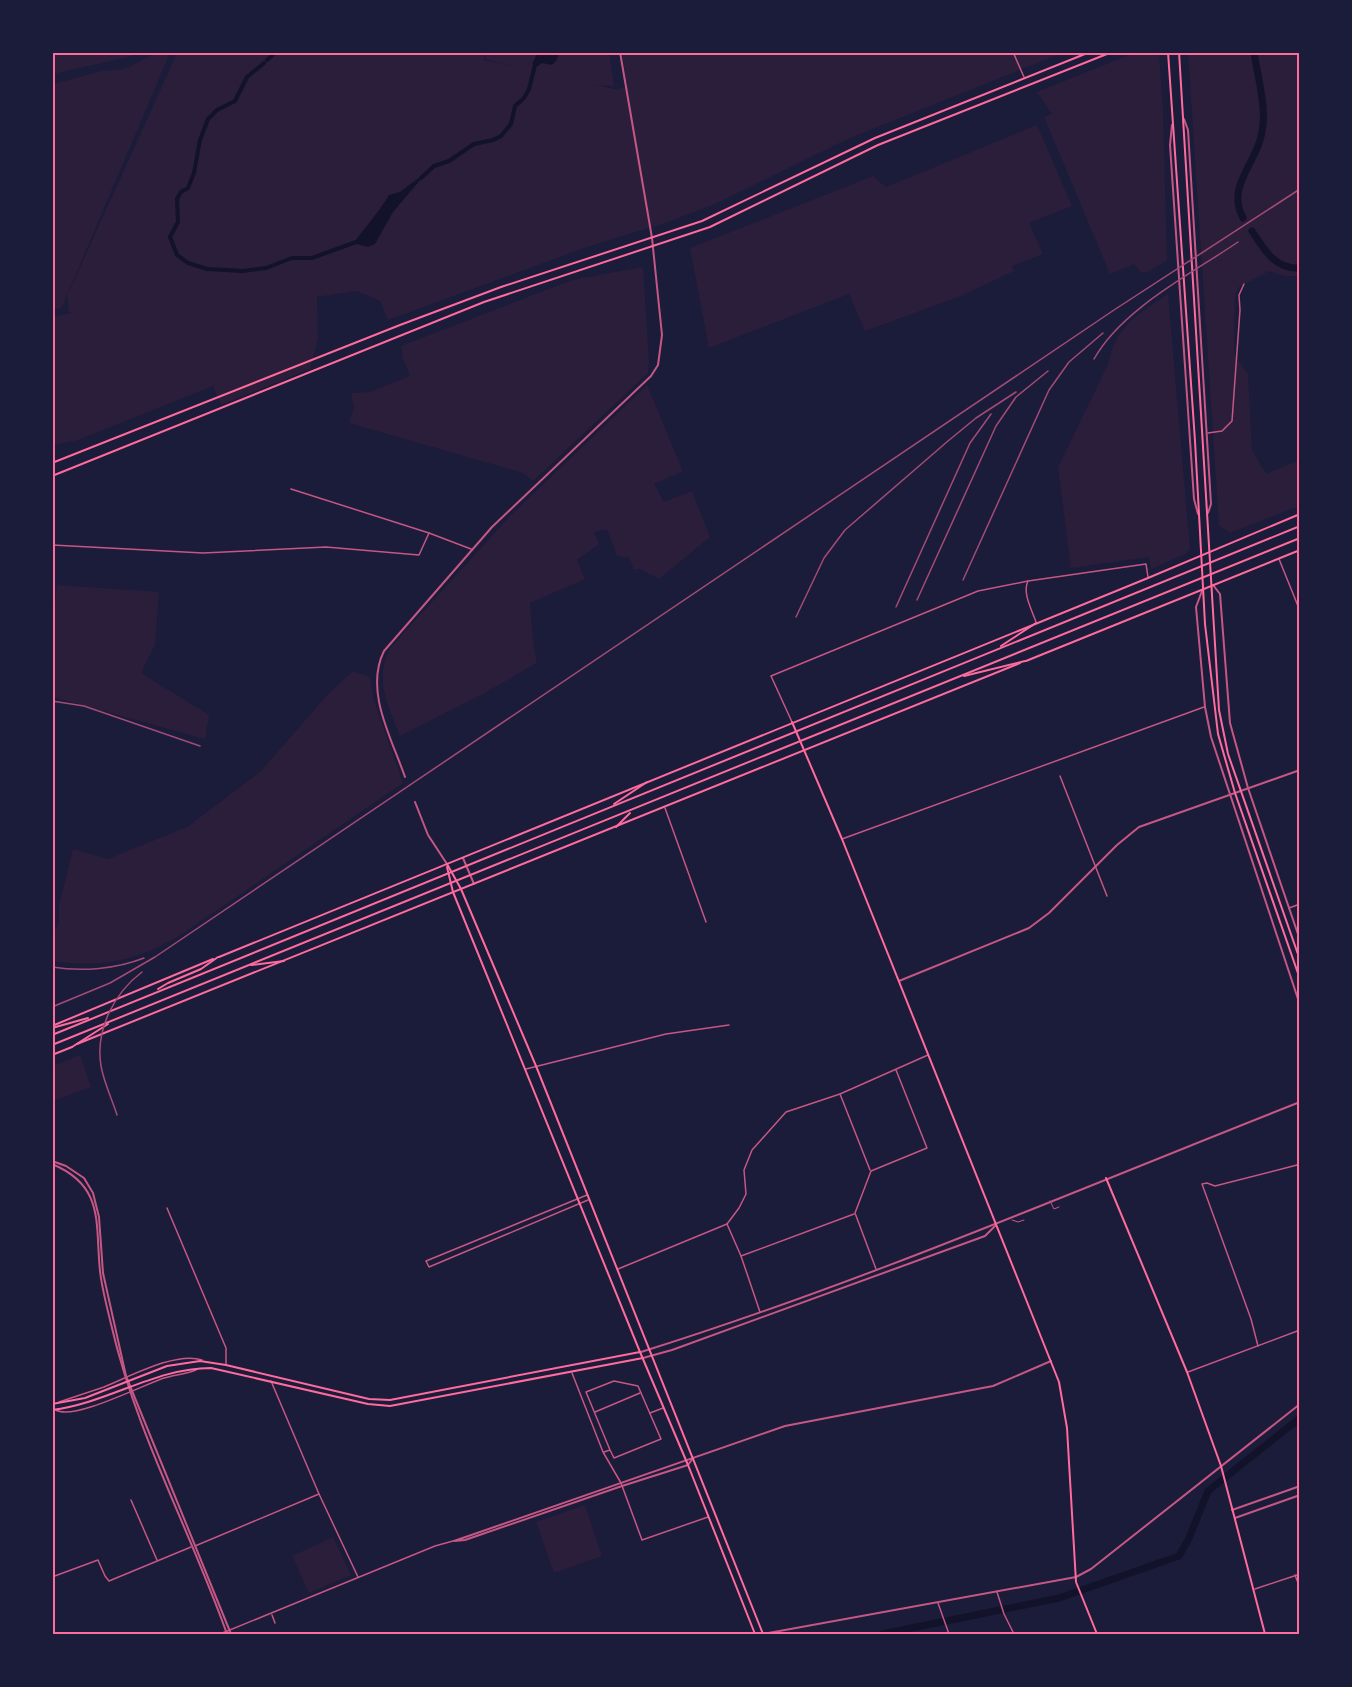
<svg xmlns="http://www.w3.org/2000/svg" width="1352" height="1687" viewBox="0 0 1352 1687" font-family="'Space Grotesk',sans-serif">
	<rect width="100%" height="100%" fill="#1b1b3a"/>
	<g fill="#2a1e3b">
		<polygon points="485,52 484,60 516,67 485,59 487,53 609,53 614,86 595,85 615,89 627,87 622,53 1062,53 850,138 715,204 668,222 587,247 388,320 380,301 356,291 317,297 318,338 310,369 221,405 213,386 78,440 53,445 52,317 75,312 69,312 67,296 177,53"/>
		<polygon points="52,53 53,52 138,53 128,57 53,74"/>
		<polygon points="156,53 170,53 62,307 53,310 53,84 102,71 125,69"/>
		<polygon points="1134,53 1159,53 1163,109 1167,261 1147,272 1141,273 1134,264 1110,274 1044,117 1052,114 1037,92"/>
		<polygon points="1188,53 1299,53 1299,276 1283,276 1269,271 1239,287 1235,295 1234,351 1237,359 1248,374 1252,450 1266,474 1299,460 1299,506 1230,533 1219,525"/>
		<polygon points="1037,125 1072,206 1029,223 1043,254 1012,266 1014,271 961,296 865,331 849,294 709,348 690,248 873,176 886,187"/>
		<polygon points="643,267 649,361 648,373 533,481 523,473 349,423 354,408 351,393 370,392 410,376 403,359 401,346 572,280"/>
		<path d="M1168,294L1190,549L1187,553L1151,569L1149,557L1071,568L1058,468L1109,362C1115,326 1141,312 1168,294Z"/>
		<path d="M647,385L683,471L654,484L664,502L692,491L710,537L659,579L640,569L634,570L629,558L617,556L607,529L594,532L599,544L577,560L585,579L530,603L533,641L537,663L481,695L400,736C388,704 373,680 391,647L511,515Z"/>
		<polygon points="57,585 159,592 155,645 141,673 209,715 205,739 53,697 52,629"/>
		<path d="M353,671L370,677L374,701L403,783L179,936C136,961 102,968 53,961V934L59,922V906L73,849L108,859L187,827L260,772L329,693Z"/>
		<polygon points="80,1055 91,1087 53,1101 53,1066"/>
		<polygon points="585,1505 602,1556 554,1573 536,1522"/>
		<polygon points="333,1537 351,1575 309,1593 292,1556"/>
	</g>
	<g fill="#12122b">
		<polygon points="538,52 559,52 559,53 556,61 552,65 542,63 538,66 532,64"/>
		<path d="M420,177L421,179L393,212L375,244L368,247L357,244L355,241C367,225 379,212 389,195L400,192Z"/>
	</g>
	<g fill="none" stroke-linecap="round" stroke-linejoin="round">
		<g stroke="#12122b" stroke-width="4">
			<polyline points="267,60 276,52"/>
			<polyline points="264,63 247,77 235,101 217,110 208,119 200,140 194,173 188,188 181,192 177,199 178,222 170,237 177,255 188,263 207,269 243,271 266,268 292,258 312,258 356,242"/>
			<polyline points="421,178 434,166 449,161 474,144 493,140 501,136 511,124 515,106 524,98 529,89 535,65"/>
		</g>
		<g stroke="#12122b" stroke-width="7">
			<path d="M1243,218C1227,188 1252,168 1260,140C1269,113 1258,80 1254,52"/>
			<path d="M1252,231C1264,249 1275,270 1300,268"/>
			<polyline points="882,1634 1059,1598 1179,1556 1189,1538 1208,1491 1300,1418"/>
		</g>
		<g stroke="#c65784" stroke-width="1">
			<polyline points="1050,1201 1054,1209 1059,1207"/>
			<polyline points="1012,1220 1018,1222 1024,1220"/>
		</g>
		<g stroke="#c65784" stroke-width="1.5">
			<polyline points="1013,52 1024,77"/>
			<polyline points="1208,433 1222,431 1232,421 1240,310 1239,295 1244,284"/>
			<polyline points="291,489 429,533 471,549"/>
			<polyline points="52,545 203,553 326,547 419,555 429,533"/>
			<polyline points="1279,559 1300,611"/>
			<path d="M1036,622C1032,610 1022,593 1028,581L1146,564L1148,577"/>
			<polyline points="792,722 771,676 978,591 1028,581"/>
			<polyline points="1060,776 1107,896"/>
			<polyline points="665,808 706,922"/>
			<polyline points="842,839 1204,707"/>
			<polyline points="1289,908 1300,904"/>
			<polyline points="526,1069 666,1034 729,1025"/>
			<polyline points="840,1094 870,1170"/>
			<polyline points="587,1195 426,1261 429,1267 588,1200"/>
			<polyline points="167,1208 226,1348 226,1364"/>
			<polyline points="727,1224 741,1256 760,1312"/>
			<polyline points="741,1256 854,1214"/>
			<polyline points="618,1269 727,1224 739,1208 746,1194 744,1170 752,1150 786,1112 840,1094 928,1055"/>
			<polyline points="876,1269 855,1213 871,1171 927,1148 896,1070"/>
			<polyline points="1258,1346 1251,1319 1202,1184 1207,1183 1215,1186 1297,1165 1300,1171"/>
			<polyline points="1188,1372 1300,1330"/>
			<polyline points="572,1373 603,1452 621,1483 642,1540 708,1517"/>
			<polyline points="271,1381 319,1494 358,1577"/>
			<path d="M59,1402C74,1397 89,1392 104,1387C129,1377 176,1351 202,1360"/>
			<path d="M56,1410C73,1421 143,1385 164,1378C174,1375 186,1374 196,1370"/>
			<polyline points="595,1412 640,1393"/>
			<polyline points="650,1413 663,1408"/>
			<polyline points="604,1452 610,1450 614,1458 661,1439 638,1386 614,1381 586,1392 610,1450"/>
			<polyline points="131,1500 157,1560"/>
			<polyline points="195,1546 319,1494"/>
			<polyline points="1295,1575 1300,1588"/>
			<polyline points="52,1577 98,1560 105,1576 109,1581 191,1547"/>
			<polyline points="1255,1589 1300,1574"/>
			<polyline points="997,1592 1004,1614 1014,1634"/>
			<polyline points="938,1603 949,1634"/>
			<polyline points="272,1615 275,1623"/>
			<polyline points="220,1634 435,1546 453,1541"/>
		</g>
		<g stroke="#c65784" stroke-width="2">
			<polyline points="1184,119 1188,130 1211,504 1208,513"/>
			<polyline points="1172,125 1170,145 1194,499 1198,514"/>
			<polyline points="1213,585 1220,594 1230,723 1248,788 1300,940"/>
			<polyline points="1202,591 1196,607 1205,707 1211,737 1300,1005"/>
			<path d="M405,777C392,739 364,691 384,651L492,527L651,376L658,365L662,335L652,238L620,52"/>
			<polyline points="415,802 428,835 447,864"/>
			<polyline points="463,858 474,884"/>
			<polyline points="899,981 1029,928 1049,913 1117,845 1139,827 1300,770"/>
			<polyline points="52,1161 66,1166 84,1178 93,1193 99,1217 103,1273 126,1376 231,1634"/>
			<path d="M52,1164C105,1186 95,1223 100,1271C102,1289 107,1307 111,1324C136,1433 190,1530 227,1634"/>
			<path d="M641,1352C865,1282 1081,1188 1300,1102"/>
			<polyline points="643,1358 672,1350 985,1236 995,1226"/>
			<polyline points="693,1458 688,1465 622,1486 465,1540 454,1541 785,1426 993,1386 1051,1361"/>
			<polyline points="1232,1510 1300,1486"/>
			<polyline points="1235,1518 1300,1495"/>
			<polyline points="763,1634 1076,1577 1091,1569 1300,1404"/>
		</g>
		<g stroke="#ff6b9d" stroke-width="2">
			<polyline points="1026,661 1300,550"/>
			<polyline points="792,722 842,839 1059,1382 1067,1428 1076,1582 1097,1634"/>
			<polyline points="447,864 461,889 536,1066 763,1634"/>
			<polyline points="447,867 453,892 640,1352 688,1465 755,1634"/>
			<polyline points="219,957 1148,578 1300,514"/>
			<polyline points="52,1026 213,959"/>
			<polyline points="77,1044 1020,663"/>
			<polyline points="52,1055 72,1047"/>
			<polyline points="1106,1178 1187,1372 1221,1466 1265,1634"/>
			<polyline points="52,1404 85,1398 167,1366 200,1361 226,1365 369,1399 390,1400 640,1352"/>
			<path d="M52,1410C108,1403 155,1368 211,1368L368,1404L390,1406L643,1358"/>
		</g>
		<g stroke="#ff6b9d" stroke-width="2">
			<polyline points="1168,52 1195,441 1205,624 1218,734 1235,793 1300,979"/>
			<polyline points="1179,52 1219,710 1228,754 1300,960"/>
			<polyline points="52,463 400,325 501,287 702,221 875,138 1090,52"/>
			<polyline points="52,476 484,302 710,227 878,145 1112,52"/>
		</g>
		<g stroke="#ff6b9d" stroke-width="2">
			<polyline points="1001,646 1036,623"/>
			<polyline points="964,676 1025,661"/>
			<polyline points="614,804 647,782"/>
			<polyline points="616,827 630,813"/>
			<polyline points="251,965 284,961"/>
			<polyline points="158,989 168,983 201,969 218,957"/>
			<polyline points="52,1028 88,1018"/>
			<polyline points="52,1035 1300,526"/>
			<polyline points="52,1045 1300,538"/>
			<polyline points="72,1047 108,1024"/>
		</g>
		<g stroke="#a44b75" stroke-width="1.5">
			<path d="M1094,359C1122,309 1191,274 1238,242"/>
			<polyline points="963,580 1049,390 1069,362 1103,333"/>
			<polyline points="917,600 996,426 1016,397 1048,371"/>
			<polyline points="896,607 970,443 991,414"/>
			<polyline points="796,617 824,558 845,530 948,441 976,418 1016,392"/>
			<polyline points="52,701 84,706 200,746"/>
			<path d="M52,967C82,972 116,969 144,958"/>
			<polyline points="52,1007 110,983 155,957 1114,310 1300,189"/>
			<path d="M117,1115C112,1099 104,1083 101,1066C95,1030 114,993 142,972"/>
		</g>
	</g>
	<rect width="1352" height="1687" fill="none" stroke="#1b1b3a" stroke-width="108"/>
	<rect x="54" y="54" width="1244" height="1579" fill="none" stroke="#ff6b9d" stroke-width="2"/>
</svg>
